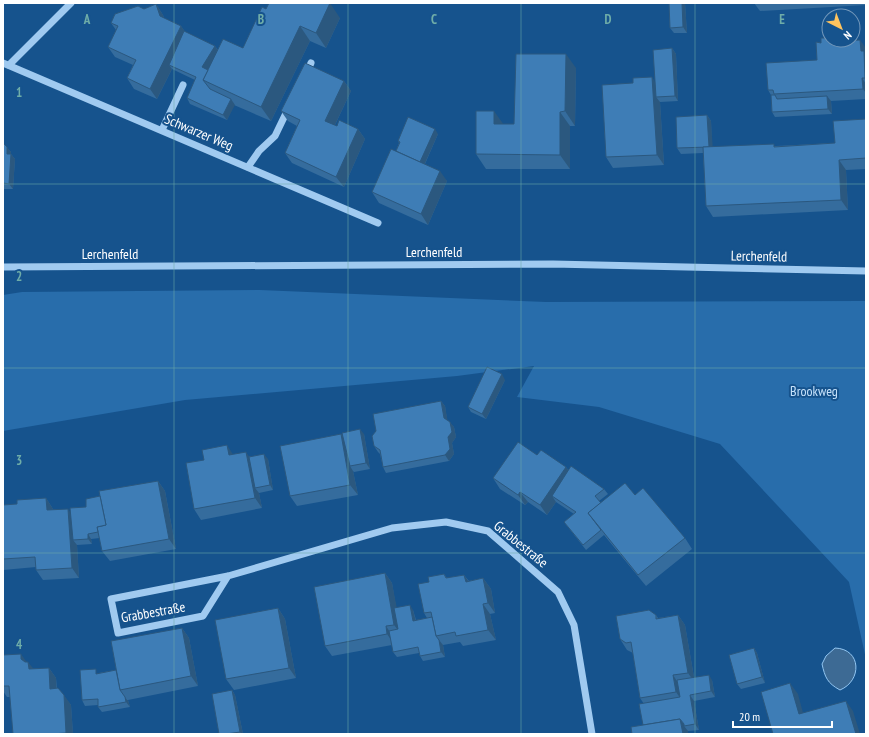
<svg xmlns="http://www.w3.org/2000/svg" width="869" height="737" viewBox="0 0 869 737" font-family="'PT Sans Narrow',sans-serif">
	<rect width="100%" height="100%" fill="#16538d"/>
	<polygon fill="#286dab" points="260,290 546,302 866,301 866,659 849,582 720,444 599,407 517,397 534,366 457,376 185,400 3,431 3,295 22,292"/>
	<path fill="#3d6a94" stroke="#92c6f2" d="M835,648C862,649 862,681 840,690C827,683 825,677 822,664L826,656Z"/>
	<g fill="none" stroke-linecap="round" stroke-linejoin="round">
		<g stroke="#a0caf0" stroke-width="7">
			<polyline points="3,63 378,223"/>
			<polyline points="9,65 71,3"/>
			<polyline points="306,74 311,63"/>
			<polyline points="162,130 183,85"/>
			<polyline points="248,167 259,151 275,136 288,109"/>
			<polyline points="3,267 553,264 866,271"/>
			<polyline points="228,576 203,616 118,633 111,599 228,576 392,528 446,522 488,531 558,592 574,625 592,734"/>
		</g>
	</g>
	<g fill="#356c9d">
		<polygon points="669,3 685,3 687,33 674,33 670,28"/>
		<polygon points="754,3 866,3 866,5 760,11"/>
		<polygon points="156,4 163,15 164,18 181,26 185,32 215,46 218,50 243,48 266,9 340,18 326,48 310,41 271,121 234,105 227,120 190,104 187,98 195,80 172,69 157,99 134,89 127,78 133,65 115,57 108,47 116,30 111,23"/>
		<polygon points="840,41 866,48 866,99 831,101 832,114 775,117 772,112 771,95 768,90 817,60 821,43"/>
		<polygon points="672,48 676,54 678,101 660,102 664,165 613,168 606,157 656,83"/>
		<polygon points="576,68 575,126 570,126 570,169 486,169 476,154 503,124 514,124"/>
		<polygon points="344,81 351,91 335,125 337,126 358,129 365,139 344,187 292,163 285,153 297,126 288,121 281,111"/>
		<polygon points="707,115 711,121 712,147 776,146 835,143 866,119 866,169 846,170 848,210 713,217 706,206 703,153 681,154 677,148"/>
		<polygon points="438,134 425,164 447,181 428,225 379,203 372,192 396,151 399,143 398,141"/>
		<polygon points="3,143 11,152 11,154 15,159 13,189 3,189"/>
		<polygon points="505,380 486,419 471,412 468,407"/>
		<polygon points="441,401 445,406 447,420 454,427 456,437 452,443 454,454 449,461 386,473 383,467 380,454 378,452 374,446"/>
		<polygon points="341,434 343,437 364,434 370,469 354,472 353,471 358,495 297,506 290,496"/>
		<polygon points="233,454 268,459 273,490 259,493 262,508 201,520 194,509 204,460"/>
		<polygon points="537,455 566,467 569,471 604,489 608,494 599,501 601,503 635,495 685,538 692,549 646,586 604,535 586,550 564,522 574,514 556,502 547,515 528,502 525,505 500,489 493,478"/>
		<polygon points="158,481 165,491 176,549 110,561 102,551 100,538 91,539 92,544 77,545 79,578 43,580 36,570 36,567 3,570 3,505 17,504 46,498 53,509 53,510 70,512 86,507 100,496"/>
		<polygon points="385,573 392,583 396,607 413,610 416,620 427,618 424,613 429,582 444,574 447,578 464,575 469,581 483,578 491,589 495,613 490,614 496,640 463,646 460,642 443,645 445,657 423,661 420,656 419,653 397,657 393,652 392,645 332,656 325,646"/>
		<polygon points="278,608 285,619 296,678 234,690 226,679"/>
		<polygon points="656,615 658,618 678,615 685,625 694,677 712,680 715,697 694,701 699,730 688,731 643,725 644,704 640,698 633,653 627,650 620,639"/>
		<polygon points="182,628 189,638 198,686 128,700 130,707 102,712 98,707 98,705 85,706 82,700 99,673 116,670"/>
		<polygon points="754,648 757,653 765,683 741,689 737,684"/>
		<polygon points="3,655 26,662 33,669 49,668 56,678 57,688 71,705 73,734 13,734 10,697 7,697 3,691"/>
		<polygon points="232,690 235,695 243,734 219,734"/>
	</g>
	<g fill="#2b587f">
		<polygon points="330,3 340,18 326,48 316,33"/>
		<polygon points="682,3 685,3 687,33 683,27"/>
		<polygon points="156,4 163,15 167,26 160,16"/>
		<polygon points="181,26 188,36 169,65 172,69 157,99 150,89"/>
		<polygon points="300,26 310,41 271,121 261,107"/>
		<polygon points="860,40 866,48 866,79 861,51"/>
		<polygon points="215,46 219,52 206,72 202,67"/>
		<polygon points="672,48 676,54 678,101 675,96"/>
		<polygon points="566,54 576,68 575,126 565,111"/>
		<polygon points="652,77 659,88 656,97 660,102 664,165 657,155"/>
		<polygon points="862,78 866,84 866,93 863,89"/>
		<polygon points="344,81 351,91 332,131 325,121"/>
		<polygon points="827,96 831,101 832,114 828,109"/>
		<polygon points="231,99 235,105 227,120 223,115"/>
		<polygon points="494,111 504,125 494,124"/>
		<polygon points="560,112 570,126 570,169 560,155"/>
		<polygon points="707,115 711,121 713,152 709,147"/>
		<polygon points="358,129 365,139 344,187 336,177"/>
		<polygon points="435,129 438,134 422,170 418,165"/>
		<polygon points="7,147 11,152 11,154 15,159 13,189 9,184 7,154"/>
		<polygon points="839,160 846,170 848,210 841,200"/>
		<polygon points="440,171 447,181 428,225 421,214"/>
		<polygon points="502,374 505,380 486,419 482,414"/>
		<polygon points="441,401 445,406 448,423 444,418"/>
		<polygon points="450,422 454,427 456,437 452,443 454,454 449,461 445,455"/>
		<polygon points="360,429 364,434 370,469 366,463"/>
		<polygon points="341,434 348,444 350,466 353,471 358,495 350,485"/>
		<polygon points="227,445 234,456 229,455"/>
		<polygon points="246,452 253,462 255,488 259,493 262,508 255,498"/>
		<polygon points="264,454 268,459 273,490 270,485"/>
		<polygon points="566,467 573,477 552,496 556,502 547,515 540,505"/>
		<polygon points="158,481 165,491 176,549 169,539"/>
		<polygon points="520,492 528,502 525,505 518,495"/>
		<polygon points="46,498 53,509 54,520 47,510"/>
		<polygon points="68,509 75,519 73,540 77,545 79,578 72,568"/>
		<polygon points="88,534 91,539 92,544 88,539"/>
		<polygon points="385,573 392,583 402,635 394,625"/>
		<polygon points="464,575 471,585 466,582"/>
		<polygon points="483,578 491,589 495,613 488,603"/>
		<polygon points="483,604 490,614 496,640 488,630"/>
		<polygon points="410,605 413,610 417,626 413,621"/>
		<polygon points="278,608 285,619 296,678 289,668"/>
		<polygon points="678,615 685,625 695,683 688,673"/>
		<polygon points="386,626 393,637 394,644 387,634"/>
		<polygon points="182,628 189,638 198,686 191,676"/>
		<polygon points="439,640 443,645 445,657 441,652"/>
		<polygon points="754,648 757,653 765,683 762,677"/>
		<polygon points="21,654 28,664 21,659"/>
		<polygon points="28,662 36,672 29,669"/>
		<polygon points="49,668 56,678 57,699 50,689"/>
		<polygon points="673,675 680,686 683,702 676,692"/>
		<polygon points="709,675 712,680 715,697 711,691"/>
		<polygon points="790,683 798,694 806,724 799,714"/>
		<polygon points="232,690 235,695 243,734 241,734 240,732"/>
		<polygon points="64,695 71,705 73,734 67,734 66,733"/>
		<polygon points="690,695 694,701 699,730 695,724"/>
		<polygon points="125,697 127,700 128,700 130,707 126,702"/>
		<polygon points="846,701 853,711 860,734 856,734"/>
		<polygon points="680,719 685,726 684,726 688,731 688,734 683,734"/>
	</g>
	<g fill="#3e7db6" stroke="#2b587f">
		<polygon points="269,3 330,3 316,33 300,26 261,107 203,80 223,39 243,48 262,7 266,9"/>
		<polygon points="669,3 682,3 683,27 670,28"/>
		<polygon points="156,4 160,16 181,26 150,89 127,78 136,60 108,47 118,26 111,23 115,14 138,6 144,9"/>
		<polygon points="184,31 215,46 202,67 208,70 203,80 210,89 231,99 223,115 187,98 196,77 169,65"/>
		<polygon points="821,38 829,38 829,40 838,40 838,41 860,40 861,51 864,51 865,78 862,78 863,89 774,94 773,90 768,90 766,63 817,60 816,42 821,43"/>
		<polygon points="672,48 675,96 656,97 653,50"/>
		<polygon points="516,54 566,54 565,111 560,112 560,155 476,154 476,111 494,111 494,124 514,124"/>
		<polygon points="305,63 344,81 325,121 337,126 339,120 358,129 336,177 285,153 300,120 281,111"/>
		<polygon points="652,77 657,155 606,157 602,85 633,83 633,78"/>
		<polygon points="771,95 775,95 777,99 827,96 828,109 772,112"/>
		<polygon points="707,115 709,147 677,148 676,117"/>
		<polygon points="408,117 435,129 420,162 396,151 400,142 398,141"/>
		<polygon points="866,119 866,158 839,160 841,200 706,206 703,147 774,144 774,147 835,143 833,121"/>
		<polygon points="3,143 7,147 7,154 11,154 9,184 3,183"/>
		<polygon points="391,149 440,171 421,214 372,192"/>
		<polygon points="487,367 502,374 482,414 468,407"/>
		<polygon points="441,401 444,418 450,422 452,432 448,437 450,449 445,455 383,467 380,450 374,446 372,436 376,431 373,414"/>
		<polygon points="360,429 366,463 350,466 342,433"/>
		<polygon points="341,434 350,485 290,496 280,446"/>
		<polygon points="518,442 537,455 541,450 566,467 540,505 520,492 518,495 493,478"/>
		<polygon points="227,445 229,455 246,452 255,498 194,509 186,463 204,460 202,450"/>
		<polygon points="264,454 270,485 255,488 249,457"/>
		<polygon points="571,466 604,489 595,496 601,503 588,513 601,530 583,545 564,522 576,512 552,496"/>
		<polygon points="158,481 169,539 102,551 97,527 106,525 99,491"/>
		<polygon points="625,483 635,495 643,488 685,538 638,575 588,513"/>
		<polygon points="100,496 106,525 97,527 98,532 88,534 88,539 73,540 70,508 86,507 86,499"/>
		<polygon points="46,498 47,510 68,509 72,568 36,570 35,557 3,559 3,505 17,504 17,500"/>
		<polygon points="385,573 394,625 386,626 387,634 325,646 314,587"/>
		<polygon points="444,574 446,578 464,575 466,582 483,578 488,603 483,604 488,630 456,636 455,632 436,636 431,612 424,613 418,584 429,582 428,577"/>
		<polygon points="410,605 413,621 432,617 436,636 439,640 441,652 420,656 418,647 393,652 389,631 398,629 394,608"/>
		<polygon points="278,608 289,668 226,679 215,620"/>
		<polygon points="649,610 656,615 656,619 678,615 688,673 673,675 676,692 640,698 631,642 626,643 620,639 616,616"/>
		<polygon points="182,628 191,676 120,690 111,641"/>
		<polygon points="754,648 762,677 737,684 729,655"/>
		<polygon points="21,654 21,659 25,662 28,662 29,669 49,668 50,689 58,688 64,695 66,733 51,734 13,734 9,686 3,686 3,655"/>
		<polygon points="96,669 96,674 116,670 120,690 125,697 126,702 98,707 98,699 82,700 80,670"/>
		<polygon points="709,675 711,691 690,695 695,724 684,726 684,724 680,719 643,725 639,704 680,697 677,680"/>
		<polygon points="790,683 799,714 846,701 856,734 773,734 761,692"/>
		<polygon points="232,690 240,732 226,734 219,734 212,694"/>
		<polygon points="680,719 683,734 632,734 631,727"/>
	</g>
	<path fill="none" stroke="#6fada8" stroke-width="1" stroke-opacity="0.55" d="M174,3V734M348,3V734M521,3V734M695,3V734M3,184H866M3,368H866M3,553H866"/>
	<g text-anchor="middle" stroke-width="4" stroke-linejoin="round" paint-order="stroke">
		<g font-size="14" fill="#fff" stroke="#16538d">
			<text transform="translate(199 132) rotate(23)" y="5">Schwarzer Weg</text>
			<text x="434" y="257">Lerchenfeld</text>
			<text x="110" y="259">Lerchenfeld</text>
			<text transform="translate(759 256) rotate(1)" y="5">Lerchenfeld</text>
			<text transform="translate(521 544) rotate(39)" y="5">Grabbestraße</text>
			<text transform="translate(153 612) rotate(-10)" y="5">Grabbestraße</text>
		</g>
		<g font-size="14" fill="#c6e2fb" stroke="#16538d">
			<text x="814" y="396">Brookweg</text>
		</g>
	</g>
	<g font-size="13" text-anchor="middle" font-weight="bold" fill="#6fada8" stroke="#16538d" stroke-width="4" stroke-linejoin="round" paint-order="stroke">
		<text x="87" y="24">A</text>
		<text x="261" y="24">B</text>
		<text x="434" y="24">C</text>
		<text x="608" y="24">D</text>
		<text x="782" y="24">E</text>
		<text x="19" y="97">1</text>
		<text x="19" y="281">2</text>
		<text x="19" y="465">3</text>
		<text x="19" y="649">4</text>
	</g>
	<rect width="869" height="737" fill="none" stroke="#ffffff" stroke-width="8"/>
	<g transform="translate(841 28) rotate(138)"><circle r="19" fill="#16538d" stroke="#7398bb"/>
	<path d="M0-3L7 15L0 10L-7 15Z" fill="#ffc45e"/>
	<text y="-6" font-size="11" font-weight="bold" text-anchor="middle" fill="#ffffff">N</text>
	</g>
	<path d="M733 721v6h99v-6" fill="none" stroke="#ffffff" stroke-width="2"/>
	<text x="739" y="721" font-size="12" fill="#ffffff" stroke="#16538d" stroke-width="3" paint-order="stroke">20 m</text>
</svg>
